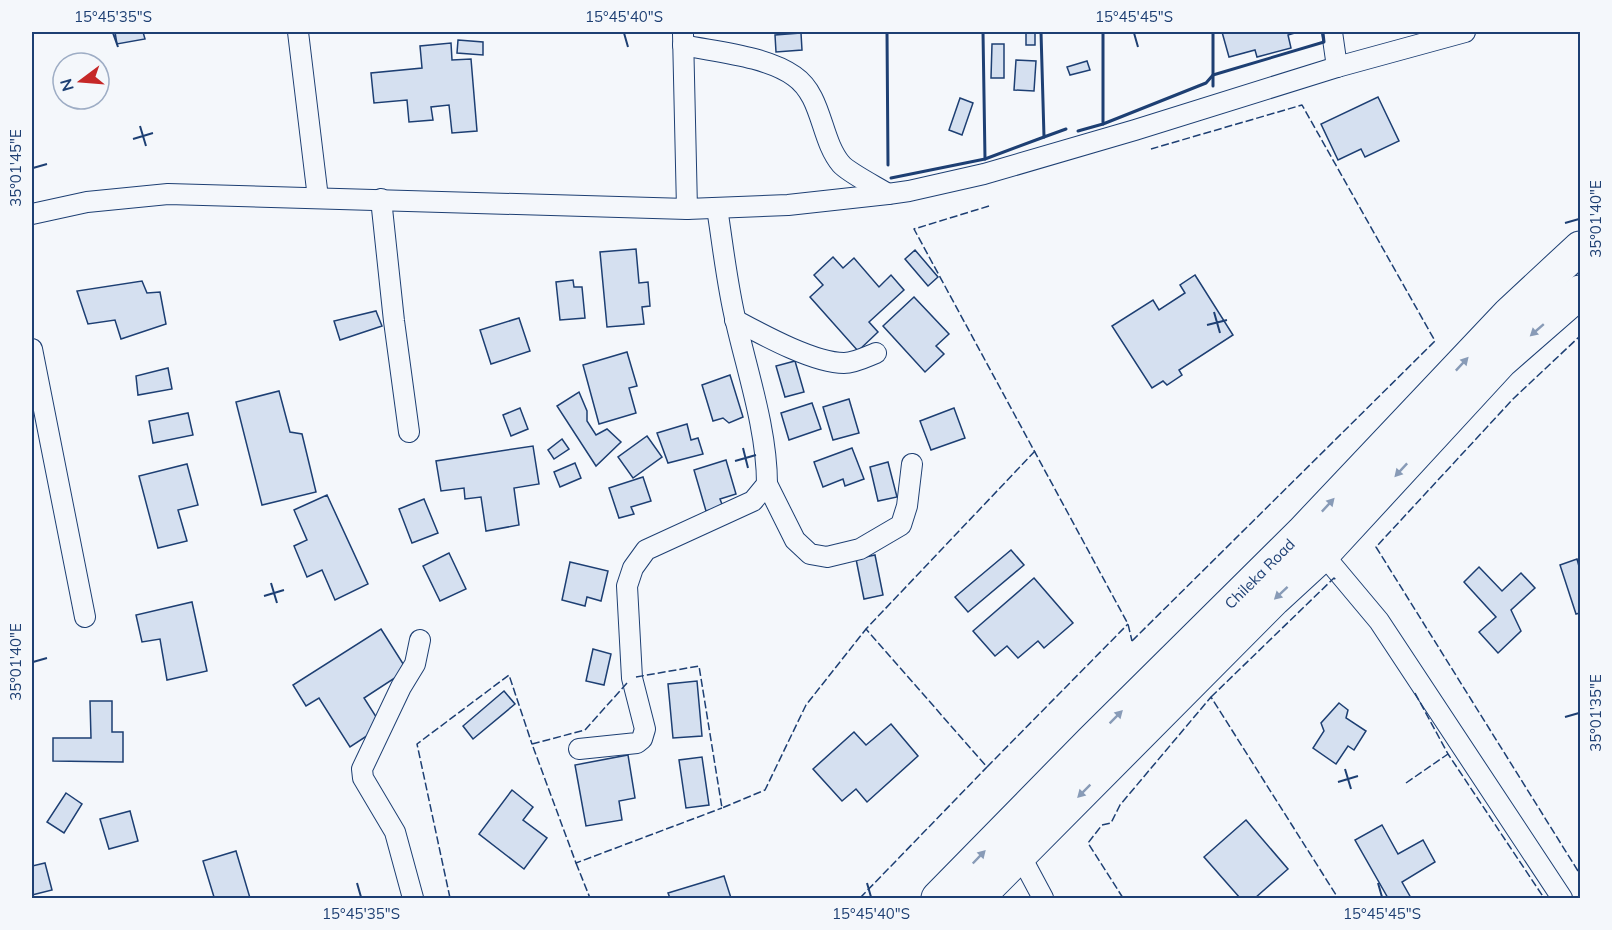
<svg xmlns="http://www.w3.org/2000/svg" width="1612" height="930" viewBox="0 0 1612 930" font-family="Mulish,sans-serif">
	<rect width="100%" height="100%" fill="#f4f7fb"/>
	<g fill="#d5e0f0" stroke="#1d3f73" stroke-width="1.5">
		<polygon points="115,32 143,32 145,39 117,44"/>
		<rect x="1026" y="32" width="9" height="13"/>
		<polygon points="1222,32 1298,32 1288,35 1291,48 1257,57 1255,50 1229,57"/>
		<polygon points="801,33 802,50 776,52 775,35"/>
		<polygon points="458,40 483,42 483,55 457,53"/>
		<polygon points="451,43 452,60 471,59 477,131 452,133 449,105 431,107 433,120 409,122 407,100 374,103 371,73 422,68 420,46"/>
		<polygon points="992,44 1004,44 1004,78 991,78"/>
		<polygon points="1016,60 1036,61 1034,91 1014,90"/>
		<polygon points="1087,61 1090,70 1070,75 1067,67"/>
		<polygon points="1378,97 1399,141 1365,157 1361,149 1338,160 1321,124"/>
		<polygon points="960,98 973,103 962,135 949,130"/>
		<polygon points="636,249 639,283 648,282 650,306 642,307 644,324 607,327 600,252"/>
		<polygon points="915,250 938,277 928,286 905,259"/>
		<polygon points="833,257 843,268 854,258 879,287 891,275 904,290 869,322 878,332 858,351 810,297 823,285 814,275"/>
		<polygon points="1195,275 1233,335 1179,370 1182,375 1167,385 1163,381 1152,388 1112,326 1153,300 1159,310 1185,293 1180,285"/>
		<polygon points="573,280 574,287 582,287 585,318 560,320 556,282"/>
		<polygon points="142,281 147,293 160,292 166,324 121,339 115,320 88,324 77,291"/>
		<polygon points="914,297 949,334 936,346 944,354 925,372 883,326"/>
		<polygon points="376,311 382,326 340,340 334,321"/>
		<polygon points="519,318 530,351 491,364 480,330"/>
		<polygon points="627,352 637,386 629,388 636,413 599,424 583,365"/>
		<polygon points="795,361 804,392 785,397 776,366"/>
		<polygon points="168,368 172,389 138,395 136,376"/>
		<polygon points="730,375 743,417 729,423 723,418 713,421 702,385"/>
		<polygon points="279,391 290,432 302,434 316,492 262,505 236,402"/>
		<polygon points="579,392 587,411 587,421 596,435 607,429 621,442 596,466 557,406"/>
		<polygon points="849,399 859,433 833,440 823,407"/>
		<polygon points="812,403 821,429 789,440 781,413"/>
		<polygon points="520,408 528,429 511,436 503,415"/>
		<polygon points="954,408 965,438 931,450 920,421"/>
		<polygon points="188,413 193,435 153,443 149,421"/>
		<polygon points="687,424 691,440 698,438 703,454 668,463 657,433"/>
		<polygon points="647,436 662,457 633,478 618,457"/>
		<polygon points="562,439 569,449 554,459 548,450"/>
		<polygon points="533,446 539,484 514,488 519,525 486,531 481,497 465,499 464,488 441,491 436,461"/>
		<polygon points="852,448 864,479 845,486 843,479 823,487 814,462"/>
		<polygon points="726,460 736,494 720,499 723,507 706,511 694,470"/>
		<polygon points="888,462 897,497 878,501 870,467"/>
		<polygon points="575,463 581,478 560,487 554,472"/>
		<polygon points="187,464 198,505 178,510 187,541 158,548 139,476"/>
		<polygon points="643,477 651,501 631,507 634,514 619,518 609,488"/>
		<polygon points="327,495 368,584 335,600 322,570 307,577 294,546 307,540 294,510"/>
		<polygon points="424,499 438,533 412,543 399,509"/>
		<polygon points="1011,550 1024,565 968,612 955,597"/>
		<polygon points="449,553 466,589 440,601 423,566"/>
		<polygon points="875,555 883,595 864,599 856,559"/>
		<polygon points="1577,559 1580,570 1580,613 1576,614 1560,565"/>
		<polygon points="570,562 608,571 601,601 587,597 585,606 562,600"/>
		<polygon points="1479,567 1502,591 1521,573 1535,588 1511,610 1521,631 1498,653 1479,632 1496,617 1464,582"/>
		<polygon points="1034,578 1073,623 1044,648 1038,641 1018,658 1007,646 995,656 973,631"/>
		<polygon points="192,602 207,671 167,680 160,639 142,642 136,615"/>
		<polygon points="381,629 407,670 364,698 382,726 350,747 319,698 306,706 293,685"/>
		<polygon points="593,649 611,654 604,685 586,681"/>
		<polygon points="697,681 702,736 673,738 668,684"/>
		<polygon points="504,691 515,704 473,739 463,726"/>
		<polygon points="90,701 112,701 112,732 123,732 123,762 53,761 53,738 91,738"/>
		<polygon points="1339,703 1348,710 1346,718 1366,731 1354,750 1348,746 1336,764 1313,748 1324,731 1321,723"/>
		<polygon points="891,724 918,756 867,802 856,789 842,801 813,769 854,732 866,745"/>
		<polygon points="628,755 635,798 619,801 622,820 586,826 575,765"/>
		<polygon points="702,757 709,805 686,808 679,760"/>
		<polygon points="512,790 533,807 523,820 547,838 524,869 479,834"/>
		<polygon points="66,793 82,804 64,833 47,822"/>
		<polygon points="130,811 138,841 109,849 100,819"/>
		<polygon points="1246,820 1288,869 1255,898 1240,898 1204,857"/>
		<polygon points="1382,825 1398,854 1423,840 1435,862 1402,882 1411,898 1388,898 1355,840"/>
		<polygon points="236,851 250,898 209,898 214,897 203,861"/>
		<polygon points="45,863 52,890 32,895 32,866"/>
		<polygon points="724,876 731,898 670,898 668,893"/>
	</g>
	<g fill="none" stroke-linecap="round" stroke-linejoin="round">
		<g stroke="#1d3f73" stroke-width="22">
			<g id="street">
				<polyline points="298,32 318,198"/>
				<polyline points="1332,32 1337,67"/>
				<polyline points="683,34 687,209"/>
				<path d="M683,45C716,52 766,56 794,76C823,96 820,139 841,164C849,173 877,187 888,194"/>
				<polyline points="381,199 394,321 409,432"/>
				<polyline points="32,214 87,202 168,194 687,209 788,205 888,194 909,191 984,174 1135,130 1337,67 1465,32"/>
				<path d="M735,320C763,335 814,363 844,363C855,363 866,357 876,353"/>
				<polyline points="32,349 85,617"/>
				<polyline points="767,484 795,540 810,554 827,557 860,549 901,525 907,506 912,464"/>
				<polyline points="1317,547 1379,621 1562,898"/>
				<path d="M579,749L637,743L642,739L645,729L632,678L627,586L633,568L646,550L753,501L767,484C767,431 748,374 736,322C727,285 723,246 717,208"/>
				<polyline points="1020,855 1043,898"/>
				<polyline points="413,898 395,832 363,778 362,769 401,687 415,664 420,640"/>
			</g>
		</g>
		<g stroke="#1d3f73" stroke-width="35">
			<g id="highway">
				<polyline points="938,898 1092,741 1302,533 1509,314 1580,248"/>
				<polyline points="977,898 1274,599 1324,553 1501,361 1580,292"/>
			</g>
		</g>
		<use href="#street" stroke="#f4f7fb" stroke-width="20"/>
		<use href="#highway" stroke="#f4f7fb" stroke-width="33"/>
		<g stroke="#1d3f73" stroke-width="1.5" stroke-dasharray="8 3" stroke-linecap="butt">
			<polyline points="989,206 914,229 1128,624 1132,641"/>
			<polyline points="1035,451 866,629 987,767 1128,624"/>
			<polyline points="1132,641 1435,341 1302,105 1151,149"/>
			<polyline points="636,677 699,666 722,808 765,790 806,705 866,629"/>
			<polyline points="627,683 585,730 532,744 576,863 722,808"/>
			<polyline points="1415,693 1448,754 1544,898"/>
			<polyline points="1211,697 1334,578 1337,581"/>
			<polyline points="1406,783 1448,754"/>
			<polyline points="576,863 590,898"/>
			<polyline points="1578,871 1376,547 1513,399 1580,336"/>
			<polyline points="450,898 417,744 509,675 532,744"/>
			<polyline points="860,898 987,767"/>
			<polyline points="1123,898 1088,843 1102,825 1111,823 1120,805 1211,697 1338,898"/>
		</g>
		<g stroke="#1d3f73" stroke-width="3">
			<polyline points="887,32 888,165"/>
			<polyline points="1041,32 1044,137 1066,129"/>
			<polyline points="1213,86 1213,32"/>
			<polyline points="1103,124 1206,83 1213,75 1324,42 1323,33"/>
			<polyline points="1078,131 1103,124 1103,32"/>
			<polyline points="985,159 1044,137"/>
			<polyline points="891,178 985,159 983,32"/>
		</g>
	</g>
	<defs><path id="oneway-solid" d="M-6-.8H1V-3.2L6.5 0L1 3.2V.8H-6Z" transform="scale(1.5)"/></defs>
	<g fill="#889bb7">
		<use href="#oneway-solid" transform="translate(1537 330) rotate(139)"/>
		<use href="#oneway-solid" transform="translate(1462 364) rotate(-47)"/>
		<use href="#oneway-solid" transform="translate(1401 470) rotate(133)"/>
		<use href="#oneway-solid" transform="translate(1328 505) rotate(-47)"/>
		<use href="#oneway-solid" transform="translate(1281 593) rotate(137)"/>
		<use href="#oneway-solid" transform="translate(1116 717) rotate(-45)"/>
		<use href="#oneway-solid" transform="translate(1084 791) rotate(135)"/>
		<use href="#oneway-solid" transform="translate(979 857) rotate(-46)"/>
	</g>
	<path fill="none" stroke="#1d3f73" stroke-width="2" d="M113,33L118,47M624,33L628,47M1134,33L1138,47M140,126L146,146M133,139L153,133M33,168L47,164M1565,223L1579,219M1214,312L1220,333M1207,325L1227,320M743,448L748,468M735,461L756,455M271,583L277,603M264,596L284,590M33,662L47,658M1565,717L1579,713M1345,769L1351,789M1338,782L1358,776M357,883L361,897M867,883L871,897M1378,883L1382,897"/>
	<g text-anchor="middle" stroke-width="4.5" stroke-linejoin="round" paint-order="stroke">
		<g font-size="15" fill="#1d3f73" stroke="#f4f7fb">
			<text transform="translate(1260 574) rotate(-45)" y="5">Chileka Road</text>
		</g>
	</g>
	<rect width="1612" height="930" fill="none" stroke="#f4f7fb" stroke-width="66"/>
	<g transform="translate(81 81) rotate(254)"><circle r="28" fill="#f4f7fb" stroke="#9eadc5" stroke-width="1.5"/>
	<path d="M0-4.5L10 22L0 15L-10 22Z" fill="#c62828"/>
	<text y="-9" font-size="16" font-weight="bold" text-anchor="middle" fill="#1d3f73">N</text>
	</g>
	<rect x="33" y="33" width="1546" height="864" fill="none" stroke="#1d3f73" stroke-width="2"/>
	<g font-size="15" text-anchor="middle" fill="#1d3f73">
		<text x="113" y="22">15°45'35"S</text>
		<text x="624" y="22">15°45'40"S</text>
		<text x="1134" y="22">15°45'45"S</text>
		<text transform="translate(16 168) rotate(-90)" y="5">35°01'45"E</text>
		<text transform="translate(1596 219) rotate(-90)" y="5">35°01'40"E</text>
		<text transform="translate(16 662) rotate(-90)" y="5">35°01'40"E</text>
		<text transform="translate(1596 713) rotate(-90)" y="5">35°01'35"E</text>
		<text x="361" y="919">15°45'35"S</text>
		<text x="871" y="919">15°45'40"S</text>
		<text x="1382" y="919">15°45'45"S</text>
	</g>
</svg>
